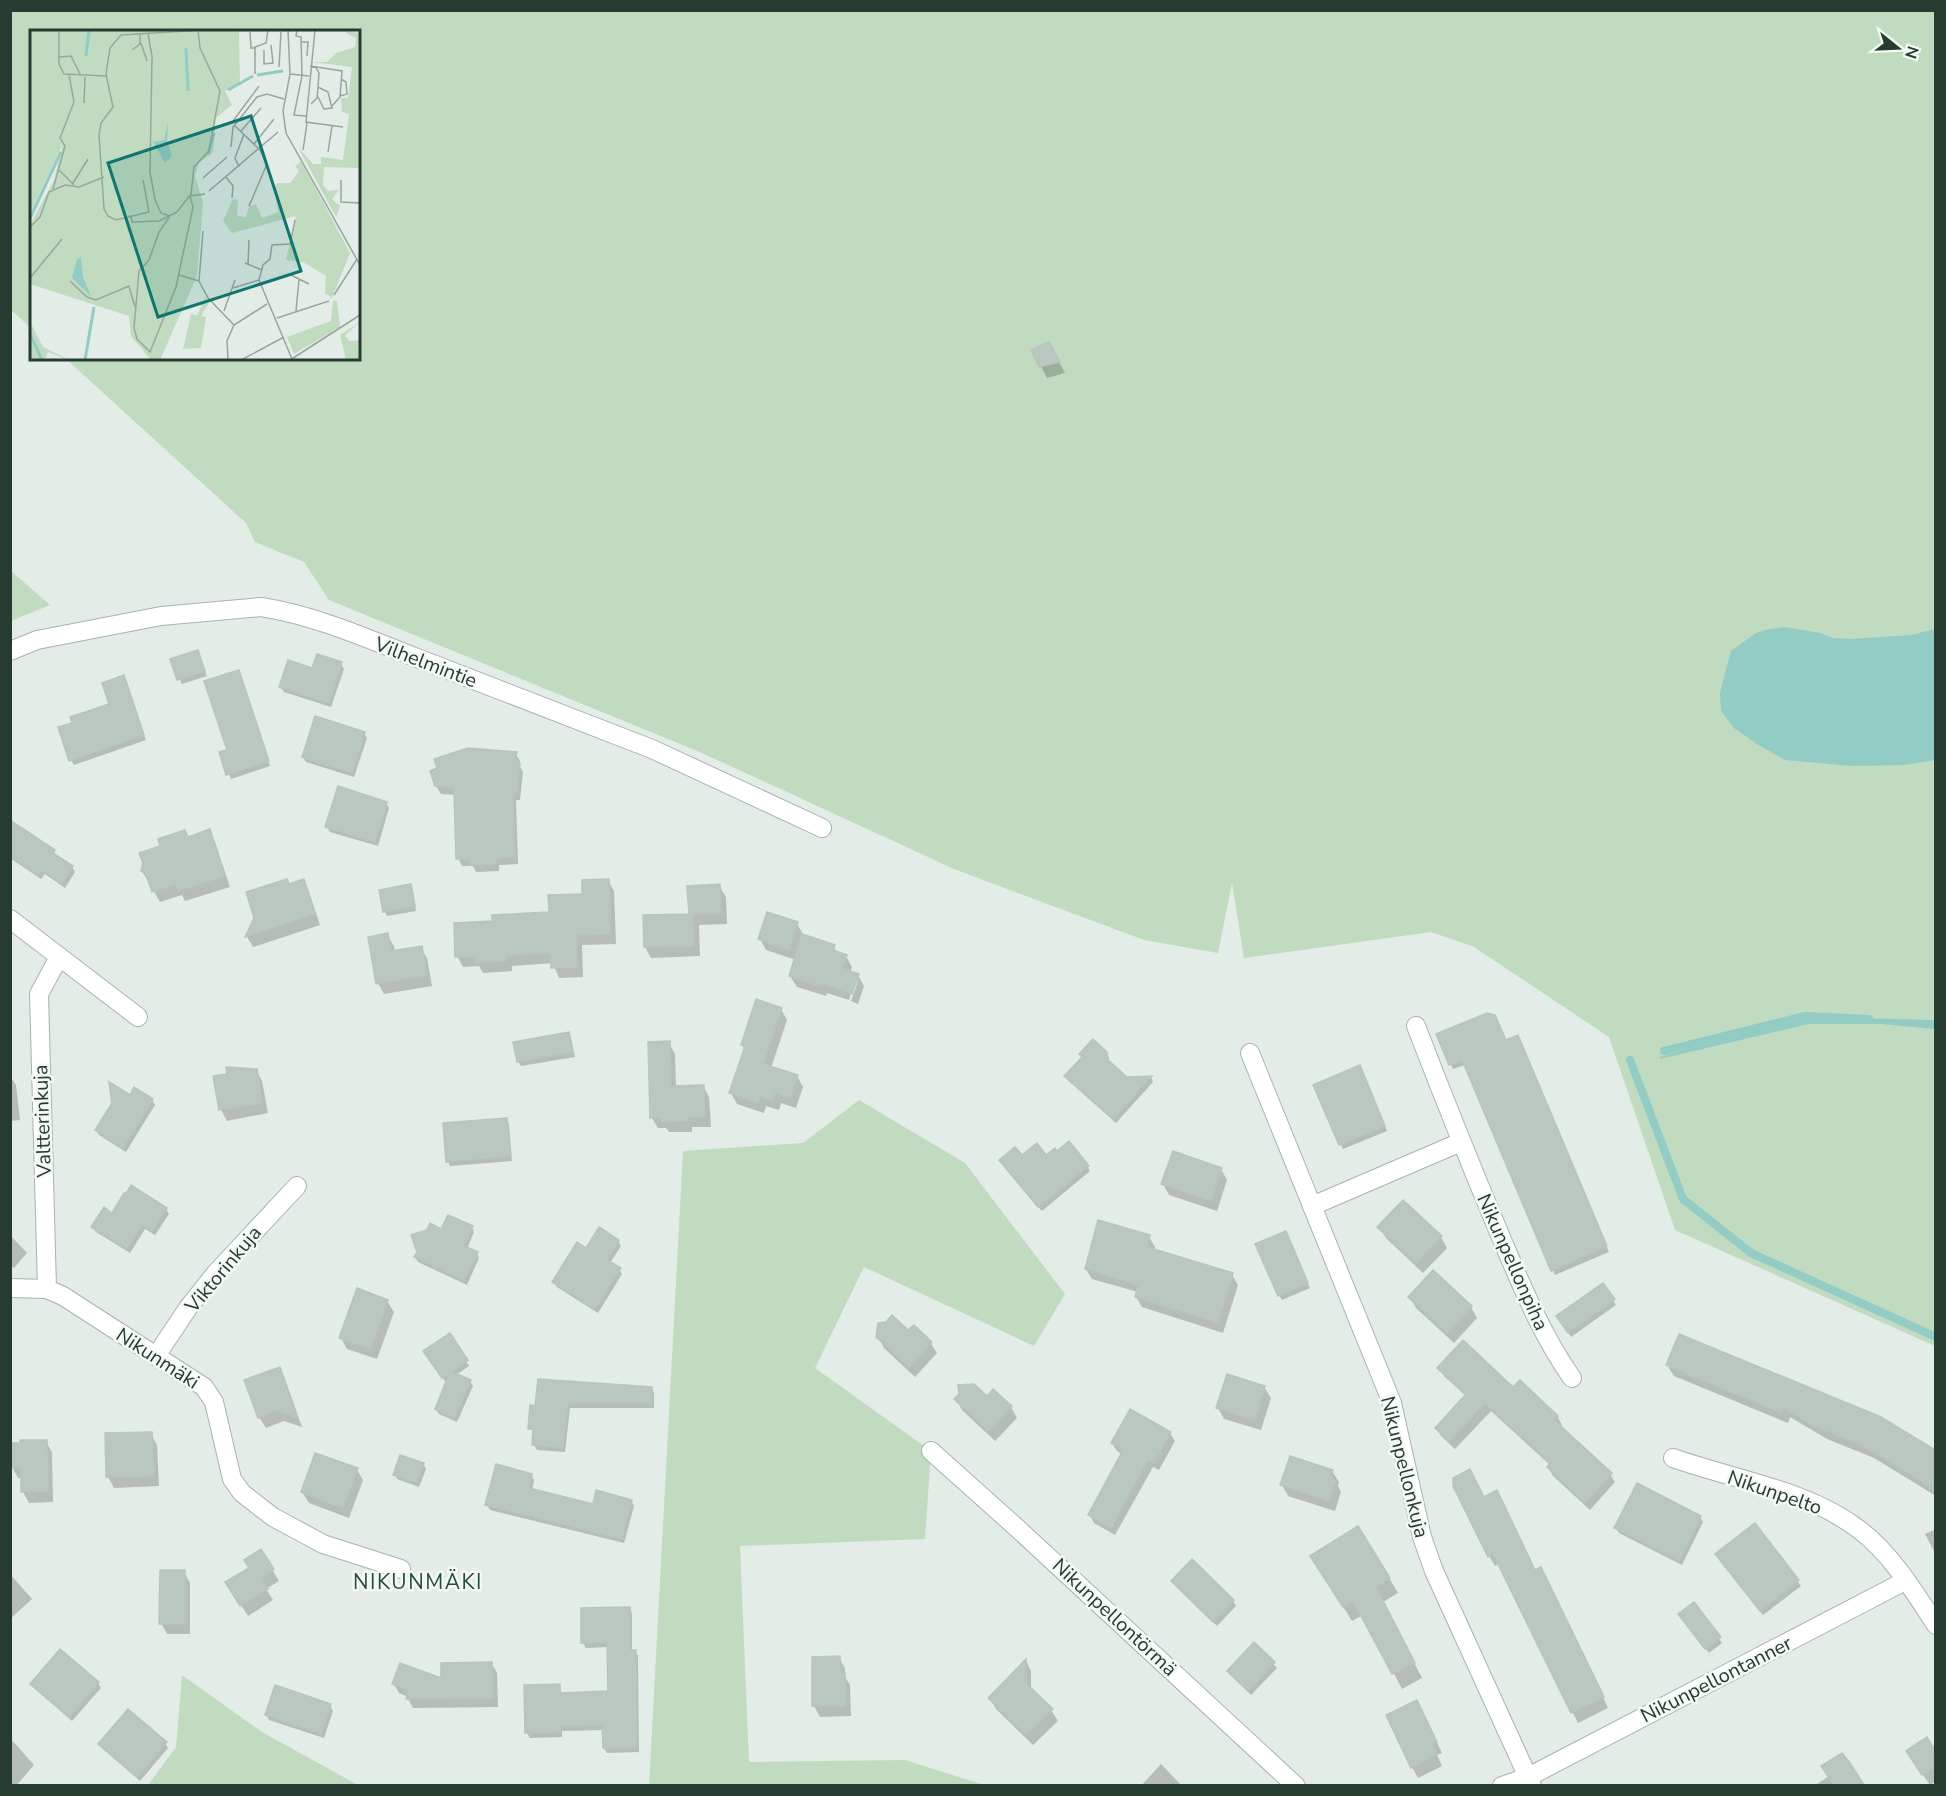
<svg xmlns="http://www.w3.org/2000/svg" width="1946" height="1796" viewBox="0 0 1946 1796" font-family="'Nunito Sans',sans-serif">
	<rect width="100%" height="100%" fill="#e4ece7"/>
	<g fill="#c0dbc0">
		<polygon points="11,11 1935,11 1935,1346 1675,1230 1609,1037 1474,947 1431,932 1244,958 1232,883 1218,953 1144,940 954,869 702,753 329,600 304,562 255,542 246,523 66,359 358,358 358,32 32,32 31,328 11,310"/>
		<polygon points="11,571 50,605 11,621"/>
		<polygon points="859,1100 965,1163 1065,1294 1034,1346 864,1267 815,1368 931,1451 925,1539 740,1546 749,1762 905,1760 984,1785 649,1786 683,1151 803,1143"/>
		<polygon points="182,1675 262,1732 358,1785 148,1785 176,1747"/>
	</g>
	<g fill="#93cbc5">
		<polygon points="1785,627 1820,633 1833,638 1852,639 1911,635 1935,629 1935,760 1905,765 1852,766 1785,760 1757,744 1734,728 1721,711 1720,693 1731,651 1756,633 1769,629"/>
		<path d="M1817,1017L1935,1020V1029L1881,1024H1809L1660,1059V1057C1710,1044 1766,1021 1817,1017Z"/>
	</g>
	<g fill="#0003">
		<polygon points="1049,344 1065,373 1047,378 1033,351"/>
		<polygon points="198,652 207,676 182,684 172,660"/>
		<polygon points="341,664 344,669 331,707 284,692 281,687 313,670"/>
		<polygon points="241,677 270,766 231,779 221,753 229,751"/>
		<polygon points="126,682 146,740 74,765 71,760 73,724 111,705"/>
		<polygon points="364,733 367,738 354,777 306,762 303,757"/>
		<polygon points="516,754 520,761 519,765 523,772 520,800 516,800 518,864 499,865 499,871 476,872 473,866 462,866 458,858 456,795 441,794 436,786"/>
		<polygon points="386,803 389,808 378,846 330,832 327,827"/>
		<polygon points="209,831 215,842 230,887 185,901 182,895 160,902 142,871 162,847"/>
		<polygon points="10,838 54,851 56,857 72,867 75,872 65,888 45,874 41,879 10,858"/>
		<polygon points="608,880 614,891 616,944 582,945 583,977 559,978 553,963 512,966 512,971 483,973 479,966 463,967 457,956 493,923 551,913"/>
		<polygon points="303,881 309,892 320,925 253,947 247,937 256,918 289,886"/>
		<polygon points="410,886 413,890 416,911 387,916 385,911"/>
		<polygon points="719,886 726,897 727,924 699,925 700,956 651,958 645,947 690,915"/>
		<polygon points="797,924 803,934 834,947 837,953 846,956 852,967 850,972 858,975 864,986 858,1004 849,1000 851,1001 858,981 855,981 849,1000 827,993 826,996 797,987 790,976 796,960 766,950 760,939"/>
		<polygon points="387,935 394,946 395,952 421,948 427,958 432,986 384,994 378,983"/>
		<polygon points="781,1009 787,1020 771,1068 797,1076 803,1087 796,1108 781,1103 779,1110 766,1106 764,1113 737,1104 731,1093 745,1050 742,1045"/>
		<polygon points="568,1033 571,1038 575,1057 521,1066 518,1061"/>
		<polygon points="1438,1035 1520,1042 1609,1252 1555,1275 1465,1065 1453,1069"/>
		<polygon points="669,1043 675,1054 676,1087 703,1086 709,1097 711,1127 692,1127 692,1132 669,1132 666,1128 658,1128 652,1118"/>
		<polygon points="1106,1052 1109,1058 1109,1064 1126,1079 1151,1077 1153,1082 1116,1123 1069,1081 1066,1076"/>
		<polygon points="256,1070 262,1081 268,1113 227,1121 221,1110 215,1077"/>
		<polygon points="1362,1072 1387,1131 1343,1149 1315,1086"/>
		<polygon points="10,1077 11,1081 13,1080 16,1085 20,1120 10,1121"/>
		<polygon points="134,1089 152,1100 155,1105 126,1152 99,1135 96,1130 130,1097"/>
		<polygon points="506,1119 509,1124 512,1161 450,1166 448,1161"/>
		<polygon points="1046,1157 1087,1166 1090,1171 1042,1211 1004,1165 1021,1158"/>
		<polygon points="1221,1169 1227,1180 1217,1211 1169,1195 1163,1184"/>
		<polygon points="166,1209 169,1214 155,1235 145,1229 130,1253 96,1232 93,1227 112,1215"/>
		<polygon points="1379,1227 1441,1237 1447,1248 1423,1273 1386,1238"/>
		<polygon points="472,1228 474,1232 467,1249 477,1254 479,1258 467,1285 418,1262 415,1257 442,1231"/>
		<polygon points="10,1235 27,1253 14,1268 10,1265"/>
		<polygon points="1149,1237 1155,1247 1154,1251 1232,1275 1238,1285 1223,1333 1142,1307 1136,1297 1138,1292 1092,1279 1086,1269"/>
		<polygon points="1288,1238 1310,1288 1282,1300 1279,1295"/>
		<polygon points="618,1241 621,1246 610,1263 619,1269 622,1274 598,1313 557,1287 554,1282"/>
		<polygon points="1410,1297 1471,1307 1477,1318 1454,1343 1416,1308"/>
		<polygon points="1613,1300 1616,1305 1571,1337 1561,1321"/>
		<polygon points="387,1301 394,1312 377,1359 347,1349 341,1338"/>
		<polygon points="909,1333 930,1342 937,1353 915,1377 884,1348 878,1336"/>
		<polygon points="449,1335 469,1366 456,1375 470,1381 473,1386 457,1422 439,1414 436,1409 446,1383 426,1351"/>
		<polygon points="1667,1365 1881,1418 1936,1452 1936,1496 1874,1458 1827,1439 1790,1417 1788,1423 1674,1376"/>
		<polygon points="1439,1368 1557,1416 1562,1425 1560,1427 1610,1474 1615,1482 1590,1510 1553,1476 1548,1467 1550,1465 1491,1411 1455,1449 1441,1436 1436,1428 1466,1396 1444,1376"/>
		<polygon points="279,1369 285,1380 302,1427 284,1421 266,1428 259,1417"/>
		<polygon points="1264,1387 1271,1398 1261,1430 1224,1419 1218,1408"/>
		<polygon points="651,1388 654,1393 654,1408 570,1408 565,1452 537,1450 534,1445 534,1433 530,1428 531,1407"/>
		<polygon points="987,1398 1011,1407 1017,1418 995,1441 962,1410 956,1399"/>
		<polygon points="1170,1433 1175,1441 1159,1470 1153,1467 1115,1535 1094,1523 1090,1515 1123,1455 1117,1451 1112,1443"/>
		<polygon points="151,1434 157,1445 159,1486 114,1488 108,1477"/>
		<polygon points="46,1442 52,1452 53,1502 29,1503 23,1492 22,1478 18,1478 12,1467 12,1445"/>
		<polygon points="423,1464 426,1469 419,1487 397,1479 395,1474"/>
		<polygon points="357,1470 363,1480 349,1518 309,1503 302,1492"/>
		<polygon points="1332,1471 1339,1482 1338,1486 1341,1492 1335,1511 1288,1496 1282,1485"/>
		<polygon points="531,1475 534,1480 532,1491 594,1505 631,1501 634,1506 624,1543 490,1510 487,1505"/>
		<polygon points="1484,1498 1535,1571 1546,1579 1608,1708 1578,1723 1499,1564 1495,1566 1489,1556"/>
		<polygon points="1700,1517 1703,1522 1682,1565 1619,1533 1616,1528"/>
		<polygon points="1754,1525 1801,1586 1763,1615 1717,1555"/>
		<polygon points="1936,1529 1936,1555 1925,1534"/>
		<polygon points="261,1551 279,1581 266,1589 273,1600 248,1616 227,1583 250,1568"/>
		<polygon points="1321,1571 1389,1578 1398,1593 1383,1602 1422,1678 1402,1689 1363,1615 1352,1621"/>
		<polygon points="184,1572 190,1583 190,1634 167,1634 161,1623"/>
		<polygon points="10,1574 32,1599 10,1619"/>
		<polygon points="1173,1581 1233,1601 1236,1606 1217,1626 1176,1586"/>
		<polygon points="1694,1604 1722,1643 1709,1653 1683,1619"/>
		<polygon points="629,1608 632,1613 632,1651 635,1651 638,1656 639,1752 607,1753 604,1748 604,1730 562,1731 562,1737 530,1738 527,1733 559,1686 562,1694 610,1693 609,1647 586,1648 583,1643"/>
		<polygon points="1254,1644 1277,1668 1251,1695 1228,1671"/>
		<polygon points="839,1658 845,1668 845,1677 850,1685 851,1716 820,1717 814,1706"/>
		<polygon points="1026,1661 1031,1671 1031,1690 1051,1710 1058,1721 1033,1745 996,1709 990,1698"/>
		<polygon points="492,1664 497,1673 498,1707 413,1708 408,1699 408,1697 399,1693 394,1684 443,1680"/>
		<polygon points="98,1683 101,1688 72,1721 35,1689 32,1685"/>
		<polygon points="330,1706 333,1711 324,1738 269,1720 267,1715"/>
		<polygon points="1423,1713 1442,1753 1437,1755 1442,1766 1418,1778 1412,1767"/>
		<polygon points="10,1738 34,1765 16,1786 10,1786"/>
		<polygon points="165,1743 168,1748 140,1781 103,1749 100,1744"/>
		<polygon points="1936,1744 1936,1781 1930,1785 1914,1762"/>
		<polygon points="1842,1755 1862,1786 1814,1786 1829,1776"/>
		<polygon points="1161,1764 1182,1786 1141,1786"/>
	</g>
	<g fill="none" stroke-linecap="round" stroke-linejoin="round">
		<g stroke="#93cbc5" stroke-width="8">
			<polyline points="1664,1051 1805,1016 1869,1019"/>
			<polyline points="1630,1060 1683,1199 1751,1253 1936,1337"/>
		</g>
	</g>
	<g fill="#bac7bf" stroke="#b7c5bc" stroke-width="1.5">
		<polygon points="1049,342 1060,362 1039,367 1031,350"/>
		<polygon points="198,650 205,671 177,680 170,659"/>
		<polygon points="317,654 342,662 329,703 279,687 288,660 312,668"/>
		<polygon points="239,670 269,761 226,775 219,752 227,750 204,681"/>
		<polygon points="124,675 144,735 69,761 58,727 72,723 70,717 109,704 102,683"/>
		<polygon points="315,716 365,732 352,773 302,757"/>
		<polygon points="468,748 517,752 515,759 520,763 517,793 513,793 515,857 496,858 496,864 470,865 470,859 456,859 454,788 435,786 430,771 437,768 434,759"/>
		<polygon points="338,786 387,802 375,842 325,827"/>
		<polygon points="10,820 55,850 53,853 73,866 62,884 42,870 38,875 10,857"/>
		<polygon points="210,829 225,876 178,891 176,884 152,892 146,874 141,871 143,863 139,853 160,846 158,839 185,830 188,837"/>
		<polygon points="287,879 289,884 304,879 315,914 245,937 254,918 246,892"/>
		<polygon points="609,879 611,934 576,935 577,967 551,968 551,953 506,955 506,961 475,962 475,956 455,957 454,923 492,921 492,915 549,912 548,895 582,894 582,880"/>
		<polygon points="411,884 415,906 383,912 379,890"/>
		<polygon points="720,884 721,914 693,914 694,946 644,947 643,915 689,914 687,886"/>
		<polygon points="767,912 798,922 789,950 758,939"/>
		<polygon points="388,933 391,951 422,946 427,975 376,984 368,937"/>
		<polygon points="802,934 835,945 833,950 847,955 842,968 859,974 852,994 821,983 820,986 789,976"/>
		<polygon points="756,999 782,1008 763,1064 798,1075 790,1098 775,1093 773,1100 760,1096 758,1103 729,1093 745,1046 741,1045"/>
		<polygon points="1487,1013 1495,1015 1506,1040 1518,1035 1607,1246 1551,1271 1462,1060 1449,1065 1436,1034"/>
		<polygon points="569,1032 573,1052 517,1062 513,1042"/>
		<polygon points="1093,1039 1107,1052 1108,1060 1127,1077 1152,1076 1113,1119 1064,1076 1082,1057 1079,1054"/>
		<polygon points="670,1041 671,1086 704,1085 705,1116 687,1117 687,1121 661,1122 661,1118 650,1118 648,1042"/>
		<polygon points="1360,1065 1385,1126 1339,1145 1313,1085"/>
		<polygon points="226,1067 257,1069 262,1103 219,1110 213,1076 227,1074"/>
		<polygon points="109,1082 130,1095 134,1087 153,1099 123,1148 95,1130 112,1103"/>
		<polygon points="507,1118 510,1156 446,1162 443,1123"/>
		<polygon points="1069,1141 1089,1166 1038,1207 999,1160 1015,1147 1022,1155 1037,1143 1046,1155 1055,1148 1057,1151"/>
		<polygon points="1173,1151 1222,1168 1211,1201 1161,1184"/>
		<polygon points="131,1185 167,1208 152,1231 142,1225 127,1249 91,1227 104,1207 112,1213 124,1193 127,1192"/>
		<polygon points="1403,1200 1442,1236 1416,1263 1377,1227"/>
		<polygon points="448,1215 473,1226 464,1246 478,1252 464,1281 414,1257 417,1252 411,1235 427,1230 430,1223 441,1229"/>
		<polygon points="1098,1220 1150,1235 1147,1247 1233,1273 1218,1323 1135,1297 1138,1285 1085,1269"/>
		<polygon points="599,1227 619,1240 607,1260 621,1268 595,1309 552,1282 577,1242 586,1248"/>
		<polygon points="1286,1231 1308,1283 1278,1296 1255,1244"/>
		<polygon points="1433,1270 1472,1306 1447,1333 1408,1297"/>
		<polygon points="1603,1283 1615,1299 1568,1333 1556,1316"/>
		<polygon points="357,1288 388,1300 371,1349 339,1338"/>
		<polygon points="892,1315 908,1330 914,1325 932,1342 909,1367 876,1337 878,1323 886,1322"/>
		<polygon points="450,1333 468,1360 452,1372 471,1380 454,1418 435,1409 449,1374 442,1378 423,1351"/>
		<polygon points="1679,1334 1881,1417 1935,1450 1935,1490 1866,1447 1812,1425 1784,1408 1782,1413 1666,1365"/>
		<polygon points="1463,1340 1513,1387 1520,1380 1558,1416 1554,1420 1612,1473 1585,1503 1547,1467 1550,1463 1485,1403 1449,1441 1435,1428 1466,1394 1437,1368"/>
		<polygon points="280,1367 298,1418 277,1410 258,1418 244,1380"/>
		<polygon points="1227,1374 1265,1386 1255,1420 1216,1408"/>
		<polygon points="538,1379 652,1387 652,1403 568,1403 563,1448 532,1445 533,1429 528,1429 530,1405 535,1406"/>
		<polygon points="974,1384 987,1396 993,1389 1012,1406 988,1431 954,1399 959,1394 958,1385"/>
		<polygon points="1130,1409 1171,1432 1154,1463 1148,1460 1111,1528 1088,1515 1123,1450 1111,1443"/>
		<polygon points="152,1432 154,1476 106,1477 105,1433"/>
		<polygon points="20,1440 47,1440 48,1491 21,1492 21,1467 11,1467 10,1443 20,1443"/>
		<polygon points="315,1453 358,1468 343,1508 301,1492"/>
		<polygon points="400,1455 424,1463 417,1483 393,1475"/>
		<polygon points="1290,1456 1333,1470 1331,1478 1336,1480 1329,1501 1280,1485"/>
		<polygon points="496,1464 532,1474 529,1488 593,1504 596,1490 632,1500 622,1539 485,1505"/>
		<polygon points="1470,1469 1484,1497 1497,1490 1535,1570 1541,1567 1604,1697 1571,1713 1493,1554 1488,1557 1453,1486 1453,1478"/>
		<polygon points="1637,1483 1701,1516 1679,1561 1614,1528"/>
		<polygon points="1755,1523 1799,1580 1760,1611 1715,1554"/>
		<polygon points="1358,1526 1390,1578 1376,1587 1415,1663 1392,1674 1353,1601 1343,1607 1310,1556"/>
		<polygon points="261,1549 274,1569 261,1578 268,1589 240,1606 225,1582 249,1568 244,1560"/>
		<polygon points="1192,1559 1234,1600 1213,1622 1171,1581"/>
		<polygon points="160,1570 185,1570 185,1624 159,1624"/>
		<polygon points="1694,1602 1721,1637 1705,1649 1678,1614"/>
		<polygon points="630,1607 630,1650 636,1650 637,1748 603,1748 602,1725 560,1726 561,1732 525,1733 524,1685 560,1684 560,1693 608,1691 607,1643 581,1643 581,1608"/>
		<polygon points="1254,1642 1275,1662 1248,1691 1227,1671"/>
		<polygon points="60,1649 99,1682 69,1717 30,1684"/>
		<polygon points="840,1656 840,1673 845,1673 846,1706 812,1706 812,1657"/>
		<polygon points="1026,1659 1026,1683 1053,1709 1026,1735 988,1698"/>
		<polygon points="492,1662 493,1698 406,1699 409,1690 392,1684 400,1663 441,1678 441,1663"/>
		<polygon points="275,1685 331,1704 321,1734 265,1715"/>
		<polygon points="1417,1700 1437,1742 1432,1744 1437,1755 1411,1768 1386,1715"/>
		<polygon points="128,1709 167,1742 137,1777 98,1744"/>
		<polygon points="1927,1737 1935,1751 1935,1767 1922,1775 1906,1751"/>
		<polygon points="1842,1753 1850,1763 1864,1785 1834,1785 1821,1766"/>
	</g>
	<g fill="none" stroke-linecap="round" stroke-linejoin="round">
		<g stroke="#a7b4ac" stroke-width="20">
			<g id="street">
				<path d="M10,651L37,640L161,616L261,607C313,615 364,637 412,656C482,683 552,710 621,737L652,749L822,828"/>
				<polyline points="10,919 138,1017"/>
				<path d="M1416,1026C1443,1096 1471,1166 1500,1235C1521,1284 1541,1334 1572,1378"/>
				<polyline points="1250,1053 1392,1403 1422,1537 1434,1571 1532,1786"/>
				<polyline points="1312,1206 1461,1142"/>
				<polyline points="10,1288 47,1289 63,1296 204,1387 214,1402 232,1479 242,1493 273,1517 323,1544 401,1569"/>
				<polyline points="47,1289 39,994 59,957"/>
				<polyline points="156,1356 188,1308 215,1274 297,1186"/>
				<polyline points="931,1451 1017,1528 1296,1786"/>
				<path d="M1673,1458C1735,1480 1809,1490 1861,1531C1892,1555 1915,1593 1936,1625"/>
				<polyline points="1502,1786 1528,1777 1905,1581"/>
			</g>
		</g>
		<use href="#street" stroke="#fff" stroke-width="18"/>
	</g>
	<g text-anchor="middle" stroke-width="5" stroke-linejoin="round" paint-order="stroke">
		<g font-size="20" fill="#263c30" stroke="#f5f9f6">
			<text transform="translate(426 662) rotate(21)" y="7">Vilhelmintie</text>
			<text transform="translate(42 1121) rotate(-92)" y="7">Valtterinkuja</text>
			<text transform="translate(1513 1262) rotate(66)" y="7">Nikunpellonpiha</text>
			<text transform="translate(223 1269) rotate(-50)" y="7">Viktorinkuja</text>
			<text transform="translate(158 1358) rotate(33)" y="7">Nikunmäki</text>
			<text transform="translate(1405 1467) rotate(76)" y="7">Nikunpellonkuja</text>
			<text transform="translate(1775 1492) rotate(19)" y="7">Nikunpelto</text>
			<text transform="translate(1115 1617) rotate(43)" y="7">Nikunpellontörmä</text>
			<text transform="translate(1716 1679) rotate(-27)" y="7">Nikunpellontanner</text>
		</g>
		<g font-size="21" letter-spacing="1.5" fill="#244c38" stroke="#f5f9f6">
			<text x="418" y="1589">NIKUNMÄKI</text>
		</g>
	</g>
	<g transform="translate(30 30)">
		<rect width="330" height="330" fill="#e4ece7"/>
		<path d="M0,0H209L210,53L195,61L202,75L186,88L183,122L169,133L165,146L173,172L167,246L130,330H121L101,306L99,286L0,254V195L24,150L33,114L0,183ZM318,1L330,3V138L294,137L293,155L298,161L309,160L302,169L310,176L306,187L268,117L283,134H291V127L313,130L319,84L312,82L311,68H318L322,37L282,32H297L306,23L325,17L326,8L316,3ZM271,131L320,223L302,268L295,263L296,246L273,232L256,230L266,186L202,203L193,191L203,169L208,170L207,186L216,187L219,176L226,174L232,188L248,182L245,158L247,153H260L269,141L265,136ZM175,268L179,273L171,286L176,287L171,318L153,319L161,284L167,285ZM303,271H307L310,297L264,324L257,307L301,291ZM0,292L13,317L40,330L18,322L15,330H0ZM330,292L315,305L319,311L330,310V330H316L310,305Z" fill="#c0dbc0"/>
		<path d="M138,93L137,111L142,126L135,133L123,112L134,110ZM51,227L53,247L61,266L42,248L47,229Z" fill="#93cbc5"/>
		<path fill="none" stroke="#93cbc5" stroke-width="3" d="M156,18L158,61M56,26L59,0M227,45L253,41M198,60L223,46M178,124L184,103M0,188L31,122M0,304L12,330M55,330L64,277"/>
		<path fill="none" stroke="#98a69e" stroke-width="1.5" d="M29,0V34L34,44L77,46M258,0L260,44L253,81L256,103L330,235M267,0L266,6L271,7L272,46L264,85L276,86M285,0L276,92L313,97M220,2L221,18H225M118,4L122,26L120,142L125,170L131,183L140,186M271,12H278L277,26M111,13L117,31M102,20L110,14V4M234,20V34L243,33L241,15M29,27L41,26L51,46M280,36L312,41L310,67L302,76M249,37L251,2M225,44V17L236,13L238,0M260,44L279,46M287,65L294,79L302,78L298,62L288,57M310,66L317,64L316,52L311,49M54,73L55,47M281,74L287,68L288,58L289,43L285,36M203,91L229,56M204,95L230,120L237,134L219,176M211,101L231,78M224,114L244,89M201,117L203,97L227,67L237,64L254,69M273,120L277,93M298,122L302,96M209,137L205,128L214,104M29,140L44,155M196,147L203,156L202,168M173,148L197,127M113,150L119,182L86,190L78,186L74,179L69,105L71,93L83,77L76,44L80,18L91,5L173,0M311,150V172L330,173M43,153L58,129M23,159L35,116L30,108L44,72L39,45M179,161L248,102M101,185L102,192L129,191L147,182L161,164L164,137L179,121L190,61L170,18L168,0M140,186L129,202L119,230L109,241L104,298L107,309L120,322L146,257L163,177L160,166L175,164M0,197L10,187L19,162L35,155L49,157L74,147M173,201L169,251L178,268L204,295M215,233L232,240M218,235L219,210M149,245L169,251M261,245L279,254M0,248L32,209M40,251L57,267L66,270L99,256L105,277M203,258L229,250M304,265L327,229M194,281L205,250M266,281L269,250M247,288L299,271M262,329L229,250L233,235L240,229L242,215L260,214L265,190M198,330L197,311L204,295L237,274M211,330L254,307M260,330L330,285"/>
		<path fill="#0f766e" fill-opacity="0.15" stroke="#0f766e" stroke-width="3" d="M221,86L271,241L128,287L78,133Z"/>
		<rect width="330" height="330" fill="none" stroke="#263c30" stroke-width="3"/>
	</g>
	<rect width="1946" height="1796" fill="none" stroke="#263c30" stroke-width="24"/>
	<g transform="translate(1898 48) rotate(108)" stroke="#f5f9f6" stroke-width="4.5" paint-order="stroke">
	<path d="M0-4.5L10 22L0 15L-10 22Z" fill="#263c30"/>
	<text y="-9" font-size="16" font-weight="bold" text-anchor="middle" fill="#263c30">N</text>
	</g>
</svg>
